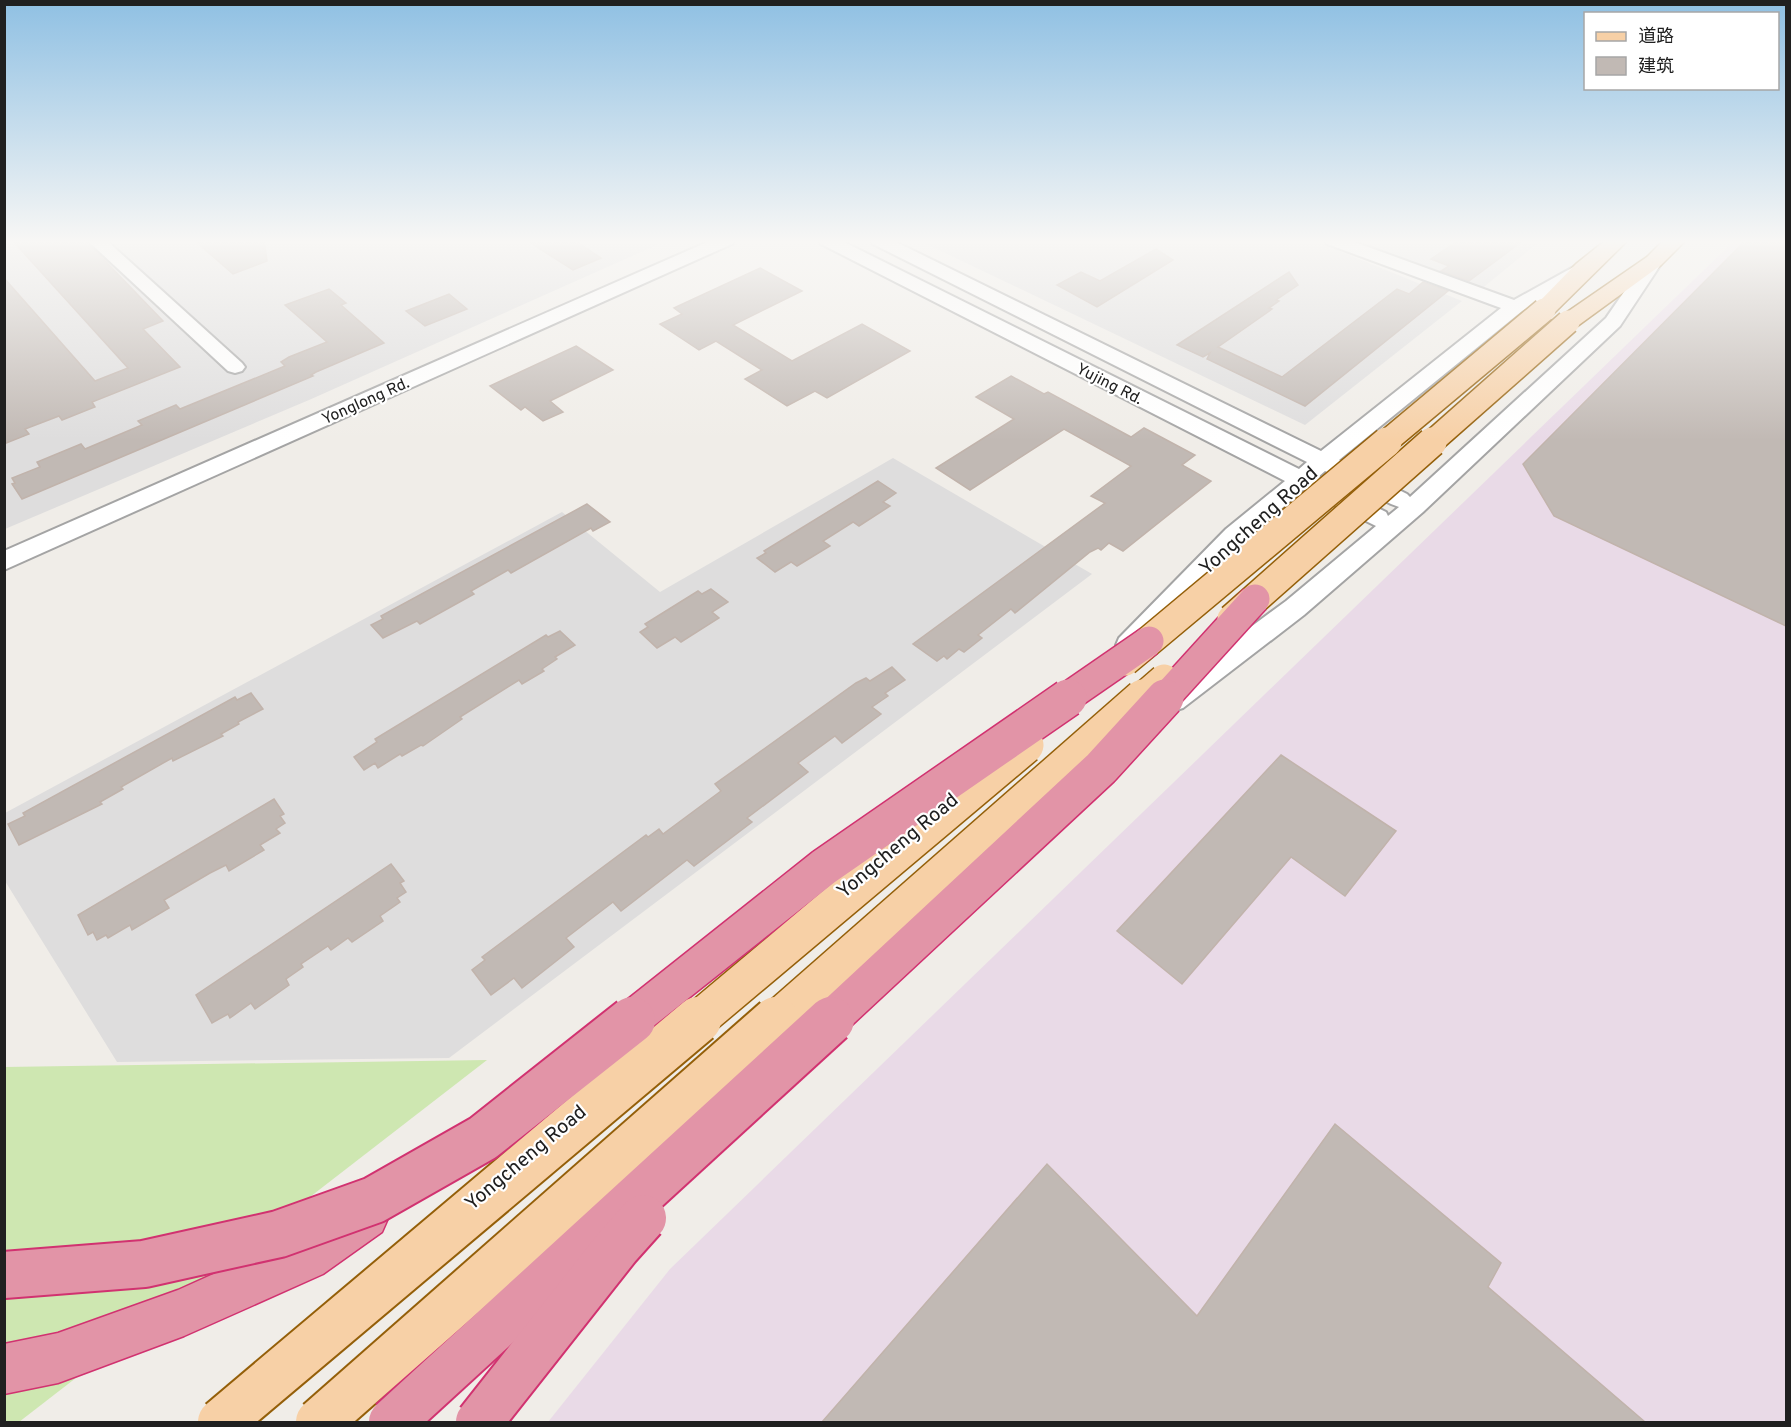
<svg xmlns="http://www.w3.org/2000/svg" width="1791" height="1427" viewBox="0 0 1791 1427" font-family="Overpass,'Noto Sans SC',sans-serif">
	<rect width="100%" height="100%" fill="#f0ede8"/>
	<g fill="#dedddd">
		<polygon points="5,240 668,240 309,400 5,529"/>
		<polygon points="918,240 1312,240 1462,301 1305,425"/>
		<polygon points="1356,240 1541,240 1479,291"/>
		<polygon points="893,458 1092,574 449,1058 117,1062 5,881 5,813 562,512 660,592"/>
	</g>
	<polygon fill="#e9dae7" points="1735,240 1786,240 1786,1422 548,1422 670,1269"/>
	<polygon fill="#cee7b1" points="487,1060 19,1422 4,1422 4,1067"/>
	<g fill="#c1b9b4" stroke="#c1b3ab" stroke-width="1.5">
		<polygon points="12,240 85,240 163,321 143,329 180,367 92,402 95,407 62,420 59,416 25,429 29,434 4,444 4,278 95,381 128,368"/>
		<polygon points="194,240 264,240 267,261 233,274"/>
		<polygon points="526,240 574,240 601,258 573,270"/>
		<polygon points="1459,240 1524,240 1469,281 1441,271 1449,266 1431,259"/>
		<polygon points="1746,240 1786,240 1786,626 1554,516 1523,464"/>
		<polygon points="1156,249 1173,260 1097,307 1057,285 1081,272 1100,281"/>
		<polygon points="760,268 802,291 733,325 792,361 862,324 910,351 827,398 815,391 787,406 745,379 762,370 716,341 699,350 660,324 682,314 674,308"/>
		<polygon points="1289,272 1298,285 1276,300 1279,301 1269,308 1272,309 1218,347 1282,377 1397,289 1409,294 1423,282 1448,291 1305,406 1207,359 1210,353 1203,357 1177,345"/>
		<polygon points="329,289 346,303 341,305 384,343 316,372 311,375 313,376 22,499 12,484 15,483 12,478 40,467 37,462 81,444 85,449 142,425 138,421 176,405 180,409 285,366 281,362 289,357 327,342 285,305"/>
		<polygon points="449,294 467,309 425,326 406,311"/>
		<polygon points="576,346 613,370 550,401 563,412 543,421 525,407 521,410 490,386"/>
		<polygon points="1011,376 1044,394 1048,392 1131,437 1144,428 1195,455 1182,465 1211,481 1123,551 1109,543 1101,550 1098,548 1090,552 1015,613 1011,609 978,635 982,638 964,652 959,649 947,659 944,656 937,661 913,644 1105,503 1091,496 1131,466 1064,429 970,490 936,468 1014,419 976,397"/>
		<polygon points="878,481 896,493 883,502 890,506 859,526 853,522 823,541 830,546 797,566 791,562 775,572 757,558 766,553 764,551"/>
		<polygon points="587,504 610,522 593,531 591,528 511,573 508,570 471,591 474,594 420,624 417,621 383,638 371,625 383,619 381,616"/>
		<polygon points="711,589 728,602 712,612 719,618 681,642 675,637 657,648 640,632 648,627 645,624 698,591 702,594"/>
		<polygon points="560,631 575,645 555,657 557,659 542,669 544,671 522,684 519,680 460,717 462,719 423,746 421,745 402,756 400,754 378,768 375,763 364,770 354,757 377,742 375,739 546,635 548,637"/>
		<polygon points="892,667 905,680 885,693 888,696 872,707 881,714 842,743 835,736 798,763 808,772 747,818 752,822 694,866 687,860 621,911 613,902 566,938 574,947 522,988 514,978 491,995 472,970 485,960 482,957 646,835 648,837 659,829 663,834 721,791 715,784 856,683 866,678 870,681"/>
		<polygon points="251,693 263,709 238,722 239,724 221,734 223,736 173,761 172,758 121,787 123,789 100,802 102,804 19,845 8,824 25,816 23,813 235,697 237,700"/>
		<polygon points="1281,755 1396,831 1345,896 1291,857 1182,984 1117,931"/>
		<polygon points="274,799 284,814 280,816 285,823 276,829 280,833 260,845 264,850 229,871 226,865 210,873 164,900 169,908 132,930 130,925 108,938 106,935 97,940 93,932 88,935 78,915"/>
		<polygon points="391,864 404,881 400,883 406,892 397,898 400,902 380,916 383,921 352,942 348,938 331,950 328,946 301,964 303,967 286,979 289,985 255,1009 251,1003 230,1018 228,1014 212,1023 196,995"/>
		<polygon points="1335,1124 1501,1263 1488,1287 1645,1422 822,1422 1047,1164 1197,1316"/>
	</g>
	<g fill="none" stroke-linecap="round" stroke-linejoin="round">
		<g stroke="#a4a4a4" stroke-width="4">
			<g id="minor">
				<polygon points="87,240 106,240 242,363 245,367 242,371 235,373 228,371"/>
				<polygon points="712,240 735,240 732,244 4,570 4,551"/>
				<path d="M818,240H840L1299,469L1307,462L873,244L870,240H892L1321,451L1501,308L1327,244L1324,240H1349L1514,300L1577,265H1591L1593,269L1591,273L1522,311L1339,460L1407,494L1410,497L1606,318L1648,257H1660L1663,261L1620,326L1423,512L1304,615L1183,708L1173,711L1163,708L1159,700L1163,692L1286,601L1376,526L1303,490L1244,541L1139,652L1129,655L1119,652L1116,645L1119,638L1226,529L1285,481L821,244ZM1325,471L1391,504L1399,507L1388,516L1386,512L1317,478Z"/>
			</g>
		</g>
		<g stroke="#945f09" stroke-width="3">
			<g id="major">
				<polygon points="1606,240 1628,240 1552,315 1544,317 1536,315 1533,310 1536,305 1576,264"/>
				<polygon points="1664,240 1686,240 1661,265 1576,327 1568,329 1560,327 1557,322 1560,317 1647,257"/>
			</g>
		</g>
		<g stroke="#d13270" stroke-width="3">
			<polygon id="highway" points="366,1193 382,1200 389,1216 382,1232 323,1274 184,1336 58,1383 4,1394 4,1344 58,1333 178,1290 289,1240 350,1200"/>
		</g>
		<use href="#minor" fill="#fff" fill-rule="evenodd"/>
		<use href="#major" fill="#f7d0a6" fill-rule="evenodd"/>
		<use href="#highway" fill="#e294a7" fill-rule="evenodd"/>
		<g stroke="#945f09" stroke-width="26" stroke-linecap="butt">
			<g id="major-bridge-far3">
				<polyline points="1385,443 1544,310"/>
				<polyline points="1431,443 1568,322"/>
			</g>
		</g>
		<g stroke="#945f09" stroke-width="32" stroke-linecap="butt">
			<g id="major-bridge-far2">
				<polyline points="1232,619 1432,442"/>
				<polyline points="1125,661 1387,442"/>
				<polyline points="1141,699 1164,679"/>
			</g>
		</g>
		<g stroke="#945f09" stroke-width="40" stroke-linecap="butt">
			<g id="major-bridge-far1">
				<polyline points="697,1021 1025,745"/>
				<polyline points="775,1021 1143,698"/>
			</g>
		</g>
		<g stroke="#945f09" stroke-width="50" stroke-linecap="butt">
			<g id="major-bridge">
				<polyline points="221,1422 698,1020"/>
				<polyline points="319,1422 776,1020"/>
			</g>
		</g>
		<g stroke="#d13270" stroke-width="32" stroke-linecap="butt">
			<g id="highway-bridge-far2">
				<polyline points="1065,699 1149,641"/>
				<polyline points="1164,699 1255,599"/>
			</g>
		</g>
		<g stroke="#d13270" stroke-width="40" stroke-linecap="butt">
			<g id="highway-bridge-far1">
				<polyline points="630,1021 824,867 1068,698"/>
				<polyline points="829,1021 1101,768 1165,698"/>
			</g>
		</g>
		<g stroke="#d13270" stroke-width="50" stroke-linecap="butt">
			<g id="highway-bridge">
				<polyline points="4,1275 144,1264 279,1234 374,1200 483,1138 632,1020"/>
				<polyline points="392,1422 831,1020"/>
				<polyline points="479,1422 617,1247 643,1218"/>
			</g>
		</g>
		<use href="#major-bridge-far3" stroke="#f7d0a6" stroke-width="23"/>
		<use href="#major-bridge-far2" stroke="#f7d0a6" stroke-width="29"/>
		<use href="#major-bridge-far1" stroke="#f7d0a6" stroke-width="37"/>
		<use href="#major-bridge" stroke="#f7d0a6" stroke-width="46"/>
		<use href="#highway-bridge-far2" stroke="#e294a7" stroke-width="29"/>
		<use href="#highway-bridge-far1" stroke="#e294a7" stroke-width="37"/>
		<use href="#highway-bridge" stroke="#e294a7" stroke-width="46"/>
	</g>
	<linearGradient id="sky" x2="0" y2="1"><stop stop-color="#8fc0e3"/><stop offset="0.55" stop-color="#f8f7f5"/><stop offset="1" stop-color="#f8f7f5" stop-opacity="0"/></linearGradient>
	<rect width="1791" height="440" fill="url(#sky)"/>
	<g text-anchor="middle" stroke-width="4.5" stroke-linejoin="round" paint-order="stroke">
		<g font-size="16" fill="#202020" stroke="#fff">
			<text transform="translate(1110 383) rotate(27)" y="6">Yujing Rd.</text>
			<text transform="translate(365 400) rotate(-24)" y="6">Yonglong Rd.</text>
		</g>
		<g font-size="20" fill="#202020" stroke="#fff">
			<text transform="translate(1258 520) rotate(-42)" y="7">Yongcheng Road</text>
			<text transform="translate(897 845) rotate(-40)" y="7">Yongcheng Road</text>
			<text transform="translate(525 1157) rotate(-40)" y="7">Yongcheng Road</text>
		</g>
	</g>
	<rect width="1791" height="1427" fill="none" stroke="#202020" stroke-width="12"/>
	<rect x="1584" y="12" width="195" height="78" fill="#ffffff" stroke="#a6a6a6" stroke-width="1.5"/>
	<rect x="1596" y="32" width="30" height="9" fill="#f7d0a6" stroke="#a6a6a6" stroke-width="1.5"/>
	<text x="1638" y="42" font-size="18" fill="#202020">道路</text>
	<rect x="1596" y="57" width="30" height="18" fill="#c1b9b4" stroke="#a6a6a6" stroke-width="1.5"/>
	<text x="1638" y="72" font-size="18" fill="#202020">建筑</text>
</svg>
